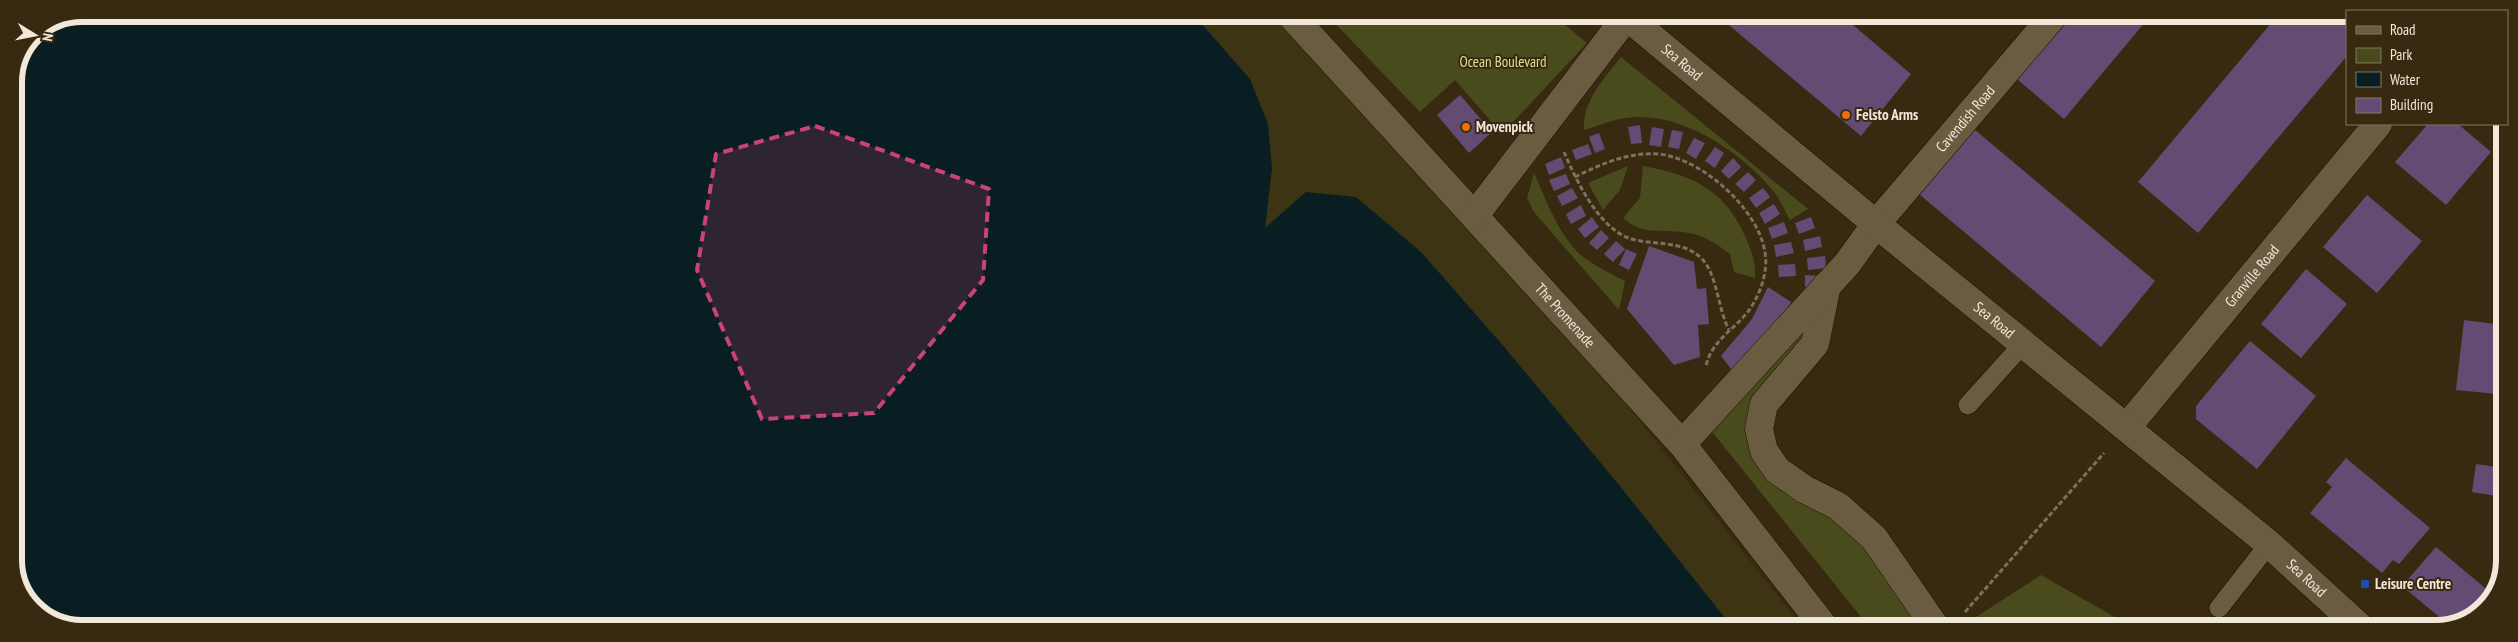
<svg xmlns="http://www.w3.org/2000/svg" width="2518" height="642" viewBox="0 0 2518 642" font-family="'PT Sans Narrow',sans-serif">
	<rect width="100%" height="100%" fill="#372a10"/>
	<g fill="#4a4b1d">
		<polygon points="1326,14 1553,15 1587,43 1502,134 1455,80 1420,112"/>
		<path d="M1621,57L1808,209L1790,220C1785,211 1781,201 1775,193C1741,151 1677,107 1620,119C1608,121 1596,127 1584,130C1582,101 1604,79 1621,57Z"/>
		<polygon points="1628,166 1620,190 1603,210 1588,183"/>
		<path d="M1643,166C1691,175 1723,188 1744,234C1751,249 1756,262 1755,278L1734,272L1730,254C1716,243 1700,233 1681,232C1657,229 1644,236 1623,218L1640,198Z"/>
		<path d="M1534,173C1545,198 1555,225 1572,246C1585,262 1608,272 1625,281L1619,310L1534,212L1527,198Z"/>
		<polygon points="1822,294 1813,342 1757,433 1835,508 1932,628 1870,628 1705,423"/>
		<polygon points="2041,575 2134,628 1959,628"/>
	</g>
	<polygon fill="#3c3413" points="754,14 1276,14 1549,314 1624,401 1803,628 1326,628"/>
	<polygon fill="#081e22" points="82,14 1193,14 1250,79 1268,124 1272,168 1265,228 1306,192 1356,197 1421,252 1505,348 1619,485 1733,628 69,627 31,605 14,568 14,82 34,34"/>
	<g fill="#644b74">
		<polygon points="1717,15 1841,15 1911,74 1861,136"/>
		<polygon points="1941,15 1958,15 1951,23"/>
		<polygon points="2070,15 2151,15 2064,119 2017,79"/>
		<polygon points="2278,15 2347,15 2347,56 2198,233 2138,182"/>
		<polygon points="1460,95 1492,132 1469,153 1437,115"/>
		<polygon points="2428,124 2458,124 2491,152 2446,205 2395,162"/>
		<polygon points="1640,125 1642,143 1631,144 1628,127"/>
		<polygon points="1652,127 1664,129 1661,147 1649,145"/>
		<polygon points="1974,129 2155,281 2101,347 1919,194"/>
		<polygon points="1672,130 1683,132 1679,149 1668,147"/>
		<polygon points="1599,133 1605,149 1595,153 1589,137"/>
		<polygon points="1694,138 1705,143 1696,159 1686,153"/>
		<polygon points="1588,144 1592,154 1576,160 1572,150"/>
		<polygon points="1715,147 1724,153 1715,168 1705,161"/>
		<polygon points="1561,157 1565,168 1549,175 1545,164"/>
		<polygon points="1733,158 1741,167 1729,179 1721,171"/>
		<polygon points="1748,172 1756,180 1744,192 1735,184"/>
		<polygon points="1566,174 1570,184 1554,191 1549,180"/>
		<polygon points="1572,188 1578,198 1562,206 1557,196"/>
		<polygon points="1763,188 1770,197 1756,208 1749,198"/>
		<polygon points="2367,195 2422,241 2377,293 2323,247"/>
		<polygon points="1774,204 1780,214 1765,224 1759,213"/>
		<polygon points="1581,205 1586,216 1571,224 1566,214"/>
		<polygon points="1592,217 1599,227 1585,238 1578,229"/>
		<polygon points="1811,217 1815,228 1799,234 1795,223"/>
		<polygon points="1784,222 1788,233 1772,239 1768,228"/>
		<polygon points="1601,230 1609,238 1597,250 1589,243"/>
		<polygon points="1820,236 1822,247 1805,251 1803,240"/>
		<polygon points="1616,241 1625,249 1613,262 1604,254"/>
		<polygon points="1791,242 1794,253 1776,257 1774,245"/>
		<polygon points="1649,246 1694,262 1697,289 1706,288 1709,324 1698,325 1700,357 1674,365 1627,309"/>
		<polygon points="1626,249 1637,254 1629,270 1619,265"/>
		<polygon points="1825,256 1826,268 1808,270 1807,258"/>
		<polygon points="1795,264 1796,276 1779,277 1778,265"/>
		<polygon points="2306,269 2347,304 2301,358 2261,324"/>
		<polygon points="1805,275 1822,276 1822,287 1805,287"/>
		<polygon points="1768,287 1791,302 1779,332 1738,378 1721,356 1752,319"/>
		<polygon points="2464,320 2503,325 2497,394 2456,390"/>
		<polygon points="2250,341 2316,396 2257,469 2196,419 2196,406"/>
		<polygon points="2346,458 2430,528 2399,564 2393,560 2382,573 2310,513 2332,487 2326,482"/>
		<polygon points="2476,464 2503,468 2503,497 2472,492"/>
		<polygon points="2436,547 2491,593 2478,614 2448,624 2402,586"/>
	</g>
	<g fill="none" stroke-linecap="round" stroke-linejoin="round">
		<g stroke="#1e1200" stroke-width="20">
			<g id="service">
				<polyline points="1968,405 2024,343"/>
				<polyline points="2219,608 2269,544"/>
			</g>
		</g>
		<g stroke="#1e1200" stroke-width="29">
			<g id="pedestrian">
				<path id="s1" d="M1290,14L1682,444L1825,628"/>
				<polyline points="1475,215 1627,16"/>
				<polyline points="1827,285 1815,344 1764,404 1759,429 1764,451 1777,470 1804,489 1838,506 1874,538 1936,628"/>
				<polyline points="1682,444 1847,264 1876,224"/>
			</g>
		</g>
		<g stroke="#1e1200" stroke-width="29">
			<g id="minor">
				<path id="s2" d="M1876,224L2054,15"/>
				<path id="s3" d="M2127,427L2378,124"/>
			</g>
		</g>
		<g stroke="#1e1200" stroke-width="29">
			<g id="tertiary">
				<path id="s4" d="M1625,15L1876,224L2269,544L2361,628"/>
			</g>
		</g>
		<g stroke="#7c715b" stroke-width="3" stroke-dasharray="5 2.5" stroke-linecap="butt">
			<path d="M1564,152C1576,180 1597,224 1626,237C1650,247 1682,238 1702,259C1717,274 1718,309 1729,330"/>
			<path d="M1575,177C1601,164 1628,152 1658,154C1705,158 1774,221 1765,271C1763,286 1756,301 1747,313C1732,331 1711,342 1706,366"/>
			<polyline points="1965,612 2104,453"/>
		</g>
		<use href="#service" stroke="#6a5c40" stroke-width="19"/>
		<use href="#pedestrian" stroke="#6a5c40" stroke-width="28"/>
		<use href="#minor" stroke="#6a5c40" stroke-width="28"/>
		<use href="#tertiary" stroke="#6a5c40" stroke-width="28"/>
	</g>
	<path fill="#cb4274" fill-opacity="0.2" stroke="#cb4274" stroke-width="4" stroke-dasharray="10 6" stroke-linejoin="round" d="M815,126L989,189L983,280L874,413L762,419L697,270L716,154Z"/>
	<g fill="#e8710a" stroke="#372a10" stroke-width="2">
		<circle cx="1846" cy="115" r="5"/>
		<circle cx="1466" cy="127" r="5"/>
	</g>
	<rect fill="#1a4fb4" stroke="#372a10" stroke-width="2" x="2360" y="579" width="10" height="10" rx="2.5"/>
	<g text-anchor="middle" stroke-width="4" stroke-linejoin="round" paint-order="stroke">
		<g font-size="15" fill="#dde090" stroke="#372a10">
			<text x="1503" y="67">Ocean Boulevard</text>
		</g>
		<g font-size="15" fill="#f1e8d9" stroke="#372a10">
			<text dy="5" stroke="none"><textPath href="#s4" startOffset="74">Sea Road</textPath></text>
			<text dy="5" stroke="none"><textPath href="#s2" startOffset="138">Cavendish Road</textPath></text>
			<text dy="5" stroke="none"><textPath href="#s3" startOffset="196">Granville Road</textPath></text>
			<text dy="5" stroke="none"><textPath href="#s1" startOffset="408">The Promenade</textPath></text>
			<text dy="5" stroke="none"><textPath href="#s4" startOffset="479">Sea Road</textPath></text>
			<text dy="5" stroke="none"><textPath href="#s4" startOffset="884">Sea Road</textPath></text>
		</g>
		<g font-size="15" font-weight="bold" fill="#f1e8d9" stroke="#372a10" text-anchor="start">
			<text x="1856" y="120">Felsto Arms</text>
			<text x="1476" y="132">Movenpick</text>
			<text x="2375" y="589">Leisure Centre</text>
		</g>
	</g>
	<path d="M0 0H2518V642H0ZM82 22H2436A60 60 0 0 1 2496 82V560A60 60 0 0 1 2436 620H82A60 60 0 0 1 22 560V82A60 60 0 0 1 82 22Z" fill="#372a10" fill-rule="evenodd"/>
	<path fill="none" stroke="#f1e8d9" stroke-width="6" d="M82 22H2436A60 60 0 0 1 2496 82V560A60 60 0 0 1 2436 620H82A60 60 0 0 1 22 560V82A60 60 0 0 1 82 22Z"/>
	<rect x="2346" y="10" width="162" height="115" fill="#372a10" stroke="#817660"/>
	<rect x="2356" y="26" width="25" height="8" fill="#6a5c40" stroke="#817660"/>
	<text x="2390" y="35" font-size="15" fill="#f1e8d9">Road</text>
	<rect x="2356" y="48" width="25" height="15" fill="#4a4b1d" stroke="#817660"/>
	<text x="2390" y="60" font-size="15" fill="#f1e8d9">Park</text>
	<rect x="2356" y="72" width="25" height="15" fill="#081e22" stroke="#817660"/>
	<text x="2390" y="85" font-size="15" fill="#f1e8d9">Water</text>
	<rect x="2356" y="98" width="25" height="15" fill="#644b74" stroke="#817660"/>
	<text x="2390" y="110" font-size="15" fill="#f1e8d9">Building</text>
	<g transform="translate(35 35) rotate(100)" stroke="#372a10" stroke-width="4" paint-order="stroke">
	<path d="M0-4L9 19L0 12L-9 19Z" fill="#f1e8d9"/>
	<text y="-8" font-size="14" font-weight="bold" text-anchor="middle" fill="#f1e8d9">N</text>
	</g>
</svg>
